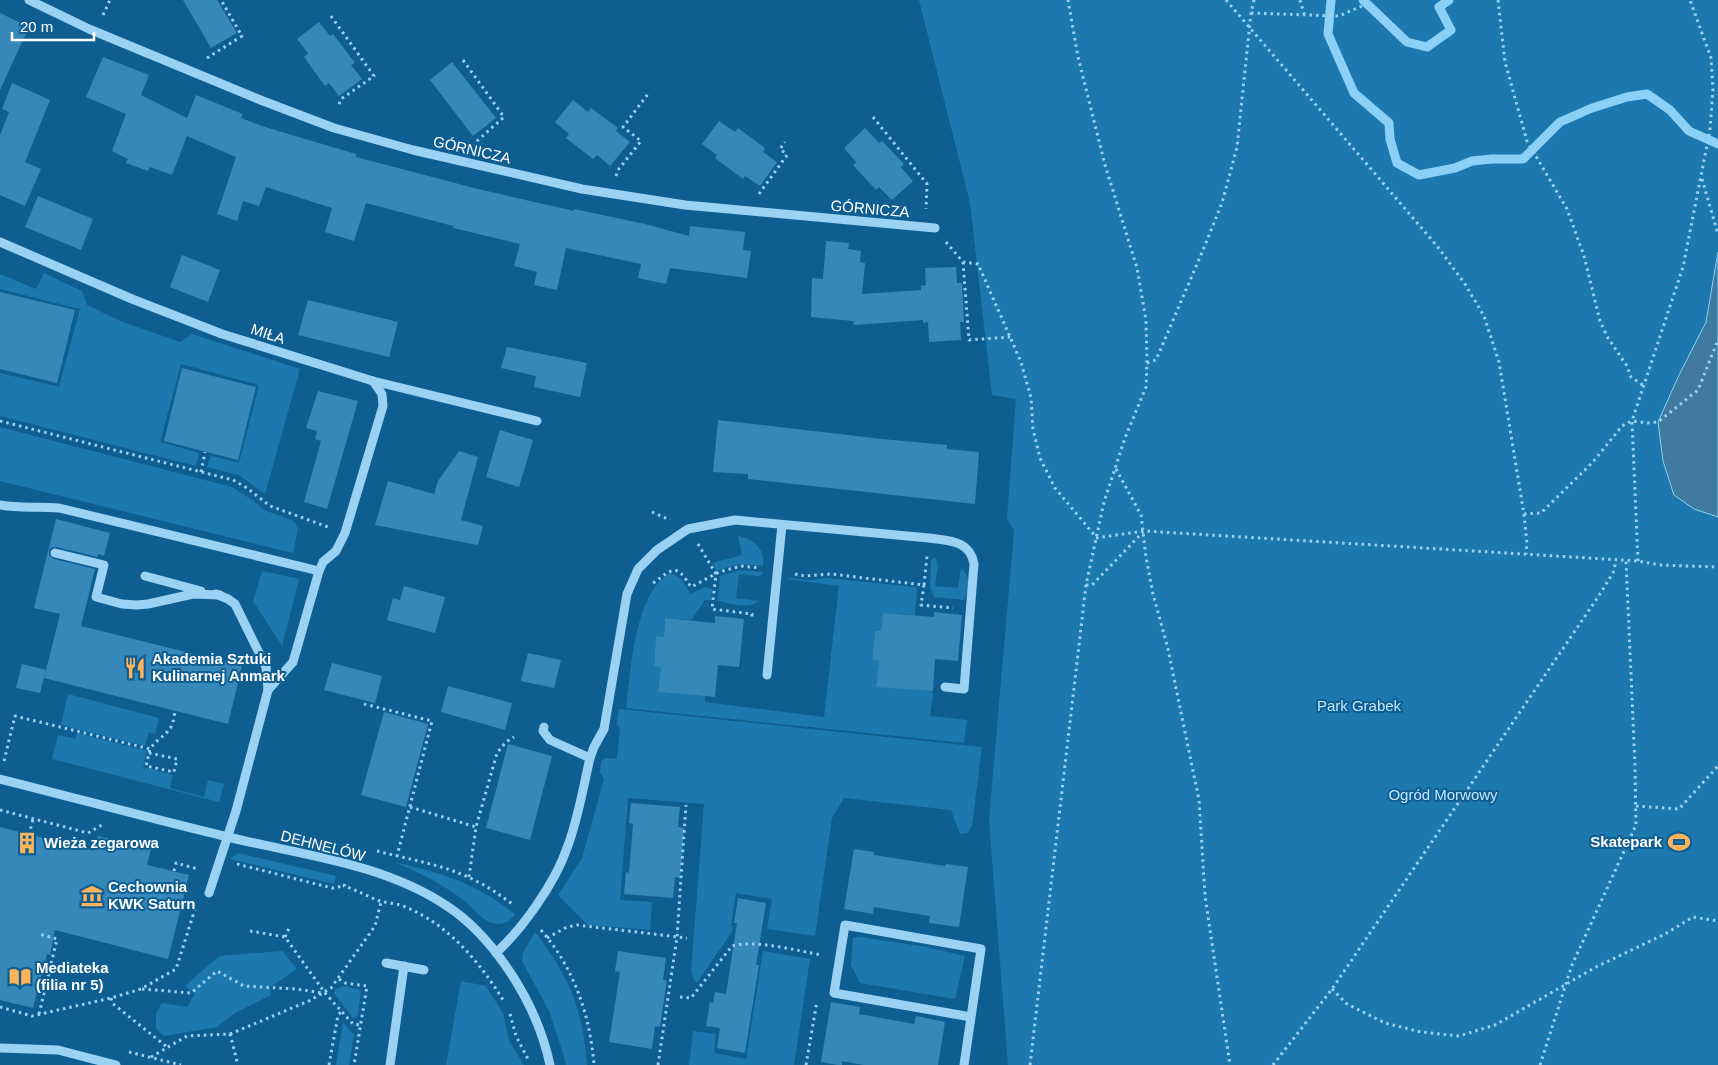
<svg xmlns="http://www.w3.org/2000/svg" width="1718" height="1065" viewBox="0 0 1718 1065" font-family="Helvetica,sans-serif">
	<rect width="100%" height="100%" fill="#0f5e91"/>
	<g fill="#1d78af">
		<polygon points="919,0 1718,0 1718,1065 1008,1065 989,820 1014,531 1007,518 1016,399 992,395 970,203"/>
		<polygon points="44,273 82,291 87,305 120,321 180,342 192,334 300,369 265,494 239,475 207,467 211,456 239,463 259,385 181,364 160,442 199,453 196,466 0,416 0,373 59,387 80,309 0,289 0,274 36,289"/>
		<polygon points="0,427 232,487 254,501 264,510 294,521 298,529 293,553 0,481"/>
		<path d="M738,536C753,539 766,549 763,566L739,564L716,571L713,563L742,555Z"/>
		<path d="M933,558H936L938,565L935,586L958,588L961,568C972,579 970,587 964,600L934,597L930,587L931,560Z"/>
		<path d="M740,570L763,572L760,576L739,574L736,598L759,601C749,610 730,603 718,601L720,576Z"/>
		<polygon points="262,571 299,579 282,646 253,601"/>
		<path d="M670,573C680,576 687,585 690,594L705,587L712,589L711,600H705L691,620L665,618L664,637H656L654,666L661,667L658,692L705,696V702L824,717L839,586L787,579L788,578L809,580L826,578L916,587L917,590L915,615L883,613L881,631H875L872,660L879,661L876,686L931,691L933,694L930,716L967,720L964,743L626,708C631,671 634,594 670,573Z"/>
		<polygon points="68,694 159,718 155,734 149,732 145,746 61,725"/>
		<polygon points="619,709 982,747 972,825 968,833 960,834 951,810 844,798 832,818 815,936 767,929 772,899 736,893 731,925 733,930 697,983 694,980 691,971 704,804 628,798 620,900 652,902 650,930 588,925 558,895 582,858 604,779 600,773 601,762 605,758 617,759 620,729 617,724"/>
		<polygon points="77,733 147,751 143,767 173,775 170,788 204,797 208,780 224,784 219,802 52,759 58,735 75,739"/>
		<polygon points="238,853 336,876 334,884 230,859"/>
		<path d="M394,862C443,873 475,883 515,914C510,922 502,926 492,923C481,920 472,906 462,899C441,883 418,872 394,862Z"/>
		<path d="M535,932C569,976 583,1009 587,1065H566L562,1050L549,1011L522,961L523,953Z"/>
		<polygon points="860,937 927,947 965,956 955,999 860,983 851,965 853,938"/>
		<polygon points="282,951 297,969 270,987 271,995 235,1013 217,1027 164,1036 156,1029 156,1013 162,1003 187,1007 195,994 185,986 219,956"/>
		<polygon points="763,951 810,959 794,1065 689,1065 693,1031 716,1034 714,1053 746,1059"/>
		<polygon points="461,981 486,986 503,1013 509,1041 524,1065 446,1065"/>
		<polygon points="343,986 361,990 358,1015 355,1018 352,1017 334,993 335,990"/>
		<polygon points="343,1022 354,1035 349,1065 336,1065"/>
	</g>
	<polygon fill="#417a9f" stroke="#8bd0f7" points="1718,252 1718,517 1694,509 1674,495 1663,461 1658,422 1679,375 1706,322"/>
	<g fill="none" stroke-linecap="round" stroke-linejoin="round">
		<g stroke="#8bd0f7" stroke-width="9">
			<polyline points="1331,0 1328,34 1354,93 1389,123 1390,139 1397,163 1419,175 1455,168 1472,161 1492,159 1523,159 1560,122 1592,108 1627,97 1647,94 1670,110 1689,131 1718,144"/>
			<polyline points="1363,0 1407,42 1427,47 1451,30 1439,7 1449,0"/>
		</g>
	</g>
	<g fill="#3788ba">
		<polygon points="183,0 217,0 237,33 211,48"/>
		<polygon points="0,13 29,27 0,90"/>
		<polygon points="319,22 330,36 333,34 355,63 351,65 362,79 339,96 329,83 325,86 304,57 308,53 297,39"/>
		<polygon points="103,57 149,75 141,95 187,118 196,95 243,114 241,118 265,127 356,154 356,157 478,189 574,211 574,209 645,224 689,236 690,226 745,232 743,250 751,251 747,278 670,268 666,284 638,278 641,264 566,248 557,290 534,285 537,272 514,266 520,244 453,228 453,226 366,203 354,241 325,232 332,208 266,187 259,206 243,201 237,221 217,214 236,157 187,136 172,175 150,167 148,171 126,163 128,159 112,151 126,114 86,97"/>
		<polygon points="452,62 496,118 473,136 430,80"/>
		<polygon points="12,83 50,100 25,162 41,169 25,206 0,195 0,135 9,112 2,109"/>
		<polygon points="573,100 588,112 591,108 618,128 616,131 630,142 610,166 597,155 593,159 566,138 569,134 555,122"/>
		<polygon points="719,121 735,132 738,128 765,148 763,152 777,162 760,186 745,176 743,179 715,158 717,155 702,144"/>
		<polygon points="865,128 879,143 882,141 904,164 901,167 913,181 892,200 879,187 876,190 853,165 856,162 844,148"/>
		<polygon points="38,196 93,219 81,250 25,227"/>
		<polygon points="826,241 849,243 848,249 861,251 860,262 865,263 862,294 921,290 921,286 926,285 925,268 956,267 957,283 962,283 964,322 960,322 961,340 929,342 928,322 923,323 923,320 854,325 853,321 811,317 812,278 823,279"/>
		<polygon points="182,255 220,270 208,302 170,287"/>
		<polygon points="0,292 75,310 57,383 0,369"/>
		<polygon points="308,300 398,322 389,357 298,335"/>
		<polygon points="507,347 587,363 580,397 534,387 536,376 501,368"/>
		<polygon points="182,368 256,387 238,460 164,441"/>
		<polygon points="318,391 358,401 327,509 304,502 321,441 315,439 317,431 306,428"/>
		<polygon points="718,420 882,439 947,445 947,449 979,452 975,504 748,479 748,474 713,472"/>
		<polygon points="500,430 533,440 519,487 486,477"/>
		<polygon points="459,451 478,457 461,520 483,526 478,545 375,525 388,481 434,494 438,481"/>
		<polygon points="56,519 110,533 104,556 98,554 98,557 56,547 51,548 49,551 49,555 54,559 95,569 81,626 242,666 228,724 44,678 60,614 34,608"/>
		<polygon points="404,586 445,597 435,633 387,620 393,598 400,600"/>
		<polygon points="934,612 962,615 958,661 935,659 933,691 876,687 879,661 872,660 875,631 881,631 883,613 934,617"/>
		<polygon points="715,616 744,619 739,667 718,665 715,697 658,692 661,667 654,666 656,636 664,637 665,618 715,623"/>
		<polygon points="528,653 561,660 554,688 521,681"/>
		<polygon points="332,663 382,676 375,703 324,690"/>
		<polygon points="22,664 46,670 40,693 16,688"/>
		<polygon points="448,686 512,703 505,730 441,712"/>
		<polygon points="384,712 428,724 406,807 361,795"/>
		<polygon points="508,744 552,756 530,840 486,828"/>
		<polygon points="631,803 680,807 678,827 684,828 680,878 675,877 673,898 624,894 626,872 629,873 633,824 629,823"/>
		<polygon points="0,827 94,851 98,836 151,849 147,865 189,875 168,959 55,930 50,955 47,954 33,1008 0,1000"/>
		<polygon points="854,849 874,852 874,855 945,866 946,864 968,867 959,927 929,923 930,916 874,907 873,914 844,909"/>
		<polygon points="738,898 766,903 756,965 759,965 745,1053 717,1048 720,1028 706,1026 710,1002 713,1003 715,992 726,994 737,923 734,923"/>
		<polygon points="618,951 666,958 663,980 667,980 660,1027 655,1026 652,1049 609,1042 620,972 615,971"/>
		<polygon points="831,1002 860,1007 859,1014 914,1024 916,1016 945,1022 938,1065 864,1065 842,1061 842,1065 838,1065 821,1062"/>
	</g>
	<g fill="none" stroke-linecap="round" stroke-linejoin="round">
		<g stroke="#9ad2f4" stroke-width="3" stroke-dasharray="2.5 4" stroke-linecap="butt">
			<polyline points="1226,0 1437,246 1465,284 1484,316 1499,362 1524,514 1527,544 1526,554"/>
			<polyline points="1300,0 1304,14"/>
			<polyline points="1498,0 1505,62 1527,141 1567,209 1584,256 1600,321 1608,338 1627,366 1631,377 1644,386"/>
			<polyline points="1251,13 1339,16 1362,6 1367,0"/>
			<polyline points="103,15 110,0"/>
			<polyline points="331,16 374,76 341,99 338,107"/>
			<polyline points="207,58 242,36 221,0"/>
			<polyline points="463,60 504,117 478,140 475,145"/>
			<polyline points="873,117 927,184 926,209"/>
			<polyline points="616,176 618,170 641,141 623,127 648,94"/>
			<polyline points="1702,179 1718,234"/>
			<polyline points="759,194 787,155 780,149 785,142"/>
			<polyline points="946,242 963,262 978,264 1021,362 1031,398 1033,429 1040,458 1055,488 1096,537"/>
			<polyline points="963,262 969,340 1010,337"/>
			<polyline points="1147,363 1156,360 1203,250 1222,203 1237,147 1251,13 1254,0"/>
			<polyline points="0,421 233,480 247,488 270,506 328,527"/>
			<polyline points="1116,469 1141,515 1146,557 1153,594 1168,649 1199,800 1205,896 1230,1065"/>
			<polyline points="201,472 205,452"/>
			<polyline points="652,512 670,520"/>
			<polyline points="1524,514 1541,513 1593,462 1622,426 1632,421 1648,423 1658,422 1698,390 1718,340"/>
			<polyline points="1096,538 1144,531 1638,561 1660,565 1718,567"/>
			<polyline points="698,544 716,574 712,609 752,614 752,617"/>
			<polyline points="1638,561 1632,421 1683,267 1710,130 1713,89 1711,58 1690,0"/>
			<polyline points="795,574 805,576 831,574 924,585 921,605 953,608"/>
			<path d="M653,583C674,568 676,563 691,587L719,572L741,566L760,568"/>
			<polyline points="924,585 927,556"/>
			<polyline points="1086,585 1092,585 1143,532"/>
			<polyline points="364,704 432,721 397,856"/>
			<polyline points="149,753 177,759 174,772 146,766 150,749"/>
			<path d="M4,761L15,716L150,749C155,741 162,738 168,731C173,726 174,718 175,711"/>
			<polyline points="1636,806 1679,809 1718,766"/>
			<polyline points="410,807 476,827"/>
			<polyline points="0,810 88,833 102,825"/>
			<polyline points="29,835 33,819"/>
			<path d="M377,851C411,860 447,865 478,882C491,888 502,897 514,905"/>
			<polyline points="237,864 332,888 344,886"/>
			<polyline points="174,871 176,863 198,869"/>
			<polyline points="469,877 476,827 497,753 506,742 514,737"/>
			<path d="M345,884L344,886C357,890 368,897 380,901C387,903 395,903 403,906C447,923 479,961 503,1000"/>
			<path d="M541,930C574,968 590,1015 594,1065"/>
			<polyline points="250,931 285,937 325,993 353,1024 360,1025"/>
			<polyline points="285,937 290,926"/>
			<polyline points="547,938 567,927 577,925 687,938"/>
			<polyline points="339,979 345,983 367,986 354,1065"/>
			<polyline points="142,989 191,993 217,971 244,986 296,989 323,993"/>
			<polyline points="1332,989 1347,1004 1385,1023 1421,1032 1459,1036 1495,1025 1596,967 1665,934 1693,917 1718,921"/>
			<path d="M680,997L691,998L732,946C753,939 799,951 822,955"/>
			<polyline points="111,998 112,1003 167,1047"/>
			<polyline points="0,1007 32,1016 111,998 141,989 176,969 196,906"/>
			<polyline points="39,1014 57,939 39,934"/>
			<polyline points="510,1014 516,1036 528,1059"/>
			<polyline points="230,1034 309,1001 331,988 375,926 381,902"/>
			<polyline points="129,1052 181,1065"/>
			<polyline points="151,1057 187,1036 230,1034 238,1065"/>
			<polyline points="329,1065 338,1015 342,1011"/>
			<polyline points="658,1065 677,937 686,805"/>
			<polyline points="806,1065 817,1001"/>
			<polyline points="1030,1065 1086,585 1104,502 1125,438 1146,387 1147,363 1146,320 1137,268 1105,165 1078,57 1068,0"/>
			<polyline points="1273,1065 1332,989 1598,597 1613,573 1616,561"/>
			<polyline points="1540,1065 1572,965 1636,825 1635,766 1626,561"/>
		</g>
		<g stroke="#9ad2f4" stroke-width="9">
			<polyline points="29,0 89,29 263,101 334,128 413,150 582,189 685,205 935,228"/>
			<polyline points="0,242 132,299 222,334 373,381 537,421"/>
			<path d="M0,505C20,509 39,506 59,508L319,571"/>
			<polyline points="55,553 104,565 96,597 122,604 137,605 148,604 193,594 220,595"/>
			<polyline points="145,576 201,591"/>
			<polyline points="216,594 228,599 235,604 266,667 268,690"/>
			<polyline points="767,675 782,525"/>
			<polyline points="544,727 543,731 550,740 590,758"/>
			<path d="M0,779C76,798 152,819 228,837C301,855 383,863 447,906C473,923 495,949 512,975C530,1003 543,1032 550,1065"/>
			<polyline points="209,893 236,811 268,690 293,662 319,571 323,562 336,551 345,533 383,406 382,394 373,381"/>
			<path d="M496,953C523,928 555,883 567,848C578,820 583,788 590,758L594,747L604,729L627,594L638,569L657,550L688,529L735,520L929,538C949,541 970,540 974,564L964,689L945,687"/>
			<polyline points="386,963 424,970"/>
			<polyline points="0,1048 58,1050 116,1065"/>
			<polyline points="390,1065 404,966"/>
			<polyline points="964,1065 981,949 845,925 834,993 971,1017"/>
		</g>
	</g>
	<defs>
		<g id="restaurant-bare" transform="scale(1.725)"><path d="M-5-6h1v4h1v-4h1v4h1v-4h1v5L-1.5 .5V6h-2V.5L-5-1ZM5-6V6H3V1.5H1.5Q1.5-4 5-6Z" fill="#ffb45c" stroke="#0f5e91" stroke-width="2.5" paint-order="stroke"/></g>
		<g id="stadium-bare" transform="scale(1.725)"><path d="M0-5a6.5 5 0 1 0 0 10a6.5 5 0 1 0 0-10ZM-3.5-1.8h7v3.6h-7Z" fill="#ffb45c" stroke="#0f5e91" stroke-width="2.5" paint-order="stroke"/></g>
		<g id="building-bare" transform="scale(1.725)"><path d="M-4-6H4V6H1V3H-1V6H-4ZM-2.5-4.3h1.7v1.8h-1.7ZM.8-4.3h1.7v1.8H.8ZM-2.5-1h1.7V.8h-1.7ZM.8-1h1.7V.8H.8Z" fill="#ffb45c" stroke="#0f5e91" stroke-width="2.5" paint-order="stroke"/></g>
		<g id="museum-bare" transform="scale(1.725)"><path d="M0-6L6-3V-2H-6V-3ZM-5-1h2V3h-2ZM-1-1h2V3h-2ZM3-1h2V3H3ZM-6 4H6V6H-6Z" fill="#ffb45c" stroke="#0f5e91" stroke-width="2.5" paint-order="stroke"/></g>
		<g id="library-bare" transform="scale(1.725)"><path d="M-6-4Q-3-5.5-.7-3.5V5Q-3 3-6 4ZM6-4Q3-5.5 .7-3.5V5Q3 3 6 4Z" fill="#ffb45c" stroke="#0f5e91" stroke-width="2.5" paint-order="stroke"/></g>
	</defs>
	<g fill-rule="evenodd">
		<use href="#restaurant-bare" x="135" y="668"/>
		<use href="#stadium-bare" x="1679" y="842"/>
		<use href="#building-bare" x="27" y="843"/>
		<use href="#museum-bare" x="92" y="896"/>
		<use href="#library-bare" x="20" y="977"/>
	</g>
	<g text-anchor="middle" stroke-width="4" stroke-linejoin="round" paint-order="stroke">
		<g font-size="15" fill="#fff" stroke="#0f5e91">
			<text transform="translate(472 150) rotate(13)" y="5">GÓRNICZA</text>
			<text transform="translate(870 209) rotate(5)" y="5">GÓRNICZA</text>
			<text transform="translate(268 334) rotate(18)" y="5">MIŁA</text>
			<text transform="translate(323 846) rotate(14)" y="5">DEHNELÓW</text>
		</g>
		<g font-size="15" font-weight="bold" fill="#fff" stroke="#0f5e91" text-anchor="start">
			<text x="152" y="664">Akademia Sztuki<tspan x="152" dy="17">Kulinarnej Anmark</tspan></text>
			<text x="1662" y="847" text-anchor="end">Skatepark</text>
			<text x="44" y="848">Wieża zegarowa</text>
			<text x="108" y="892">Cechownia<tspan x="108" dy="17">KWK Saturn</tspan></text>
			<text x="36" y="973">Mediateka<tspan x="36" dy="17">(filia nr 5)</tspan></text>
		</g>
		<g font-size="15" fill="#c1e7fe" stroke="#0f5e91">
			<text x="1359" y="711">Park Grabek</text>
			<text x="1443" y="800">Ogród Morwowy</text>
		</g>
	</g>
	<path d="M12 32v8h82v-8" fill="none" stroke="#ffffff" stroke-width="2.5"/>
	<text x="20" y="32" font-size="15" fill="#ffffff" stroke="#0f5e91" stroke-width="4" paint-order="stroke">20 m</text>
</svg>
